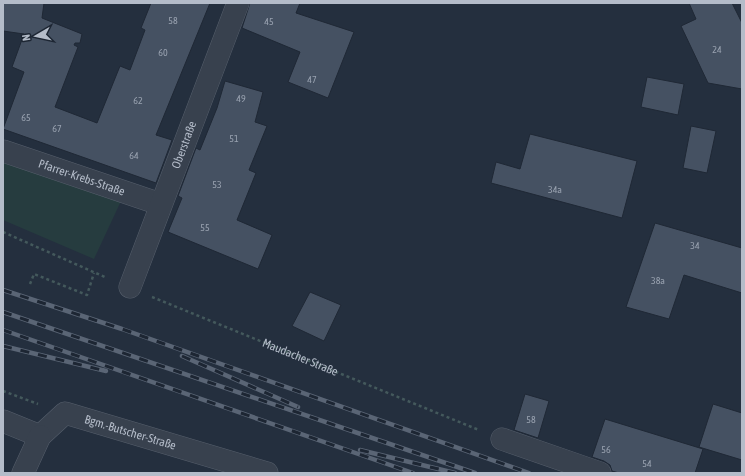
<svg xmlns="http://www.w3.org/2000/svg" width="745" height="476" viewBox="0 0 745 476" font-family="'Asap Condensed',sans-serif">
	<rect width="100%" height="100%" fill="#242f3e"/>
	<polygon fill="#263c3f" points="3,160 121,201 94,259 3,220"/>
	<g fill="#455162" stroke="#1f2835">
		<polygon points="3,3 44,3 42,18 82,34 80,43 75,43 74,45 78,47 55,107 97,123 120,66 130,70 145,30 141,28 151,3 210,3 156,135 172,140 156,183 3,129 24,72 12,67 24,34 3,31"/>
		<polygon points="250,3 300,3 296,13 354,32 328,98 288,82 300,52 242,28"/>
		<polygon points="689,3 732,3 742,23 742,89 708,83 681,26 696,19"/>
		<polygon points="647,77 684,84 678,115 641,107"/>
		<polygon points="225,81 263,92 255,122 267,126 249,170 256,173 237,220 272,235 258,269 168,232 182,198 178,196 196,148 200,150 217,108"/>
		<polygon points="691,126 716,131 707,173 683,168"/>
		<polygon points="530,134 637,161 622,218 491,183 496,162 520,169"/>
		<polygon points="655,223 742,248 742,293 684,275 669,319 626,307"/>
		<polygon points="310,292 341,305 324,341 292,326"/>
		<polygon points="525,394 549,401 538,438 514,430"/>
		<polygon points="713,404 742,413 742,460 699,447"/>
		<polygon points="605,419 703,449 695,473 619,473 612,471 610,465 604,461 592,457"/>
	</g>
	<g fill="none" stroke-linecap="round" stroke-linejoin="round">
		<g stroke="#565f6c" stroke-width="23">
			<g id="minor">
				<path id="s2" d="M3,151L160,204"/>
				<path id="s3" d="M130,287L238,3"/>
				<path id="s4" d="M3,421L40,436L65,413L267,473"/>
				<polyline points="502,439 600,473"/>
				<polyline points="23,473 40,436"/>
			</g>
		</g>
		<g stroke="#44595c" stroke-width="2.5" stroke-dasharray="3 3" stroke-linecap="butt">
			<polyline points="3,232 107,278"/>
			<polyline points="30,284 34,274 87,295 94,273"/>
			<path id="s1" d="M152,297L479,430"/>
			<polyline points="3,391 38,404"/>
		</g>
		<use href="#minor" stroke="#38414e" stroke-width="22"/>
		<g stroke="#5a6575" stroke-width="4.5">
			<g id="rail">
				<polyline points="3,290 122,329 529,473"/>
				<polyline points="3,312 475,473"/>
				<polyline points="3,330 413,473"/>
				<polyline points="3,346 106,371"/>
				<polyline points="182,356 298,407"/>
				<polyline points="360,450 455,473"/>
			</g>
		</g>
		<use href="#rail" stroke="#1d2633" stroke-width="3" stroke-dasharray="9" stroke-linecap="butt"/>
	</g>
	<g text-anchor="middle" stroke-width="3" stroke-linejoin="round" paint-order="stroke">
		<g font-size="10" fill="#98a1af">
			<text x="173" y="24">58</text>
			<text x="269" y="25">45</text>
			<text x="717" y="53">24</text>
			<text x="163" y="56">60</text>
			<text x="312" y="83">47</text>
			<text x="241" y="102">49</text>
			<text x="138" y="104">62</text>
			<text x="26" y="121">65</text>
			<text x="57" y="132">67</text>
			<text x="234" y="142">51</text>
			<text x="134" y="159">64</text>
			<text x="217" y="188">53</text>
			<text x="555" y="193">34a</text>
			<text x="205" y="231">55</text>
			<text x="695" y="249">34</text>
			<text x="658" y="284">38a</text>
			<text x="531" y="423">58</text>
			<text x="606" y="453">56</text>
			<text x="647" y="467">54</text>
		</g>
		<g font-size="12" fill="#b4bcc9" stroke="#1d2633">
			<text dy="4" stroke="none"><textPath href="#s3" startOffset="152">Oberstraße</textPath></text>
			<text dy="4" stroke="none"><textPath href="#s2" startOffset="83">Pfarrer-Krebs-Straße</textPath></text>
			<text dy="4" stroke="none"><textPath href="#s1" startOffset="160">Maudacher Straße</textPath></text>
			<text dy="4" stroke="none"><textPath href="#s4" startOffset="142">Bgm.-Butscher-Straße</textPath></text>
		</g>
	</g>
	<rect width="745" height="476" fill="none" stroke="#b4bcc9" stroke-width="8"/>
	<g transform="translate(36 36) rotate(261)" stroke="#1d2633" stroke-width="3" paint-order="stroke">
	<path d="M0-3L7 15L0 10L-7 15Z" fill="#b4bcc9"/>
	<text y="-6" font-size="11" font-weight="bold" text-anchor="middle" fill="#b4bcc9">N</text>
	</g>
</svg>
